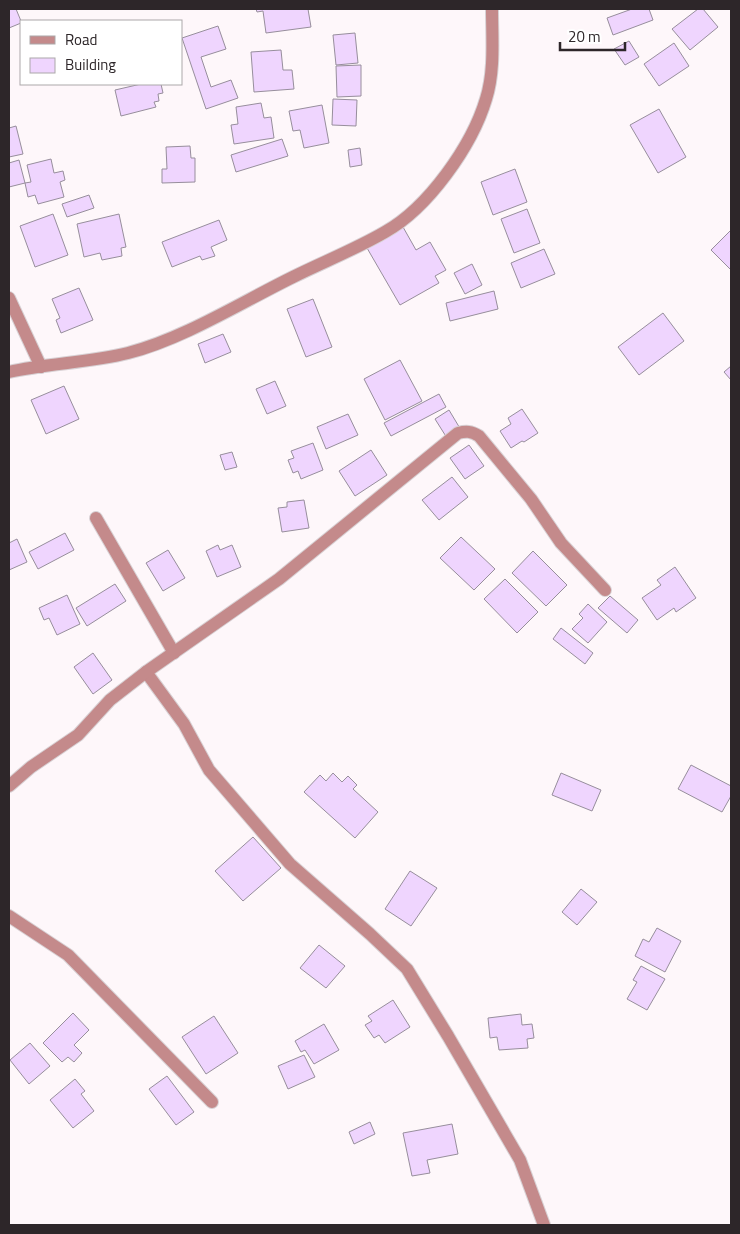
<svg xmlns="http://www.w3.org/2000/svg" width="740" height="1234" viewBox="0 0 740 1234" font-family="'Titillium Web',sans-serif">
	<rect width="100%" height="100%" fill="#fef7fa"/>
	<g fill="#efd5fe" stroke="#978e9c">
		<polygon points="9,9 16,9 21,21 21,23 9,28"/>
		<polygon points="256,9 308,9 311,27 266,33 263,11 257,12"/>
		<polygon points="632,9 649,9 653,20 613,35 607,18"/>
		<polygon points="698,9 703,9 718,27 690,50 672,29"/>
		<polygon points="218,26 226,49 201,57 211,87 231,80 238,98 206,109 182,38"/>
		<polygon points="355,33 358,63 336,65 333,35"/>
		<polygon points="629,41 639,57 625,65 614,49"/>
		<polygon points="674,43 689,66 659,86 644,64"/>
		<polygon points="281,50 283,70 292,70 294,89 254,92 251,52"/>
		<polygon points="361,65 361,96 337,97 336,66"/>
		<polygon points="141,84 161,84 163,93 158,94 159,101 154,102 156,107 121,116 115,90"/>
		<polygon points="333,99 357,100 356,126 332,125"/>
		<polygon points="261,103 264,118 271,117 274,138 234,144 231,125 238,124 236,107"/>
		<polygon points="322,105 329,143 304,148 300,130 293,131 289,111"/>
		<polygon points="659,109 686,157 658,173 630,125"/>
		<polygon points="16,126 23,154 9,157 9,128"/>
		<polygon points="282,139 288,156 236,172 231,155"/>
		<polygon points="190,146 191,158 195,158 195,182 162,183 162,169 167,169 166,147"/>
		<polygon points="360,148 362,165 350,167 348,150"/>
		<polygon points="51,159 54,173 63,171 65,180 60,182 64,197 38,204 35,195 28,197 25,183 31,182 27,165"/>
		<polygon points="19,160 25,183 9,187 9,163"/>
		<polygon points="515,169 527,202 493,215 481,182"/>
		<polygon points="89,195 94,208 67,217 62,204"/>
		<polygon points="527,209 540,243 514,253 501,219"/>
		<polygon points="53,214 68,255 35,267 20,226"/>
		<polygon points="119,214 126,247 121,248 122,256 102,260 100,253 84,257 77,224"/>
		<polygon points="219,220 227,240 211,247 215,256 202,260 200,256 172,267 162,242"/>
		<polygon points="403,227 416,250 430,242 446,270 435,276 439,283 400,305 367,248"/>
		<polygon points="731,230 731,270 711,250"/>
		<polygon points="544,249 555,274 521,288 511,263"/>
		<polygon points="472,264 482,285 465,294 454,273"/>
		<polygon points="79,288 93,320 61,333 56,320 60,318 52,299"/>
		<polygon points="494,291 498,309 450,321 446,303"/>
		<polygon points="313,299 332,347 306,357 287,309"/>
		<polygon points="663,313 684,341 639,375 618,347"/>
		<polygon points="223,334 231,352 205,363 198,344"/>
		<polygon points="400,360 422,401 385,420 364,379"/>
		<polygon points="731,366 731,380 724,372"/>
		<polygon points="275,381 286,406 267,414 256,389"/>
		<polygon points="64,386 79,419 46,434 31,400"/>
		<polygon points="439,394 446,407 391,436 384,423"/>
		<polygon points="522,409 538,433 524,442 522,441 511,448 500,431 511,424 508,418"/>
		<polygon points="449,410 461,430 447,438 435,419"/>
		<polygon points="348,414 358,435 326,449 317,427"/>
		<polygon points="313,443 323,470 301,479 298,471 293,473 288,460 294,458 291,451"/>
		<polygon points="469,445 484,466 465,479 450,458"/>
		<polygon points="371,450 387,475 355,496 339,471"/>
		<polygon points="232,452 237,467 225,470 220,455"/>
		<polygon points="452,477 468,497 439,520 422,500"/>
		<polygon points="304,500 309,528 282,532 278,508 287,507 287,502"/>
		<polygon points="65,533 74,550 38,569 29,552"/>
		<polygon points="461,537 495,569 474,590 440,558"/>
		<polygon points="17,539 27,562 9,570 9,543"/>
		<polygon points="218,545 220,550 232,545 241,567 217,577 206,551"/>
		<polygon points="168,550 185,578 163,591 146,563"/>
		<polygon points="533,551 567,585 546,606 512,573"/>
		<polygon points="675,567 696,598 676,612 674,608 657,620 642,598 661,585 657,580"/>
		<polygon points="505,579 538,612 517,633 484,599"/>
		<polygon points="115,584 126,601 87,626 76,608"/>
		<polygon points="67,595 80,624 57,635 49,618 44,620 39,608"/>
		<polygon points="610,596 638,620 627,633 598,608"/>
		<polygon points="588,604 607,622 588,643 572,629 583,618 579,614"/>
		<polygon points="561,628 593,653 585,664 553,639"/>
		<polygon points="93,653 112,680 93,694 74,667"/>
		<polygon points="691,765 731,786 731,796 722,812 678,789"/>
		<polygon points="333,773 342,782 348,776 357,785 353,789 378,812 355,838 304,792 320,775 326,781"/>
		<polygon points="561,773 601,790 592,811 552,795"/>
		<polygon points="253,837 281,868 243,901 215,871"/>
		<polygon points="410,871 437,888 411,926 385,909"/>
		<polygon points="581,889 597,902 577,925 562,912"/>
		<polygon points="657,928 681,941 665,972 635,956 643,939 649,942"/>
		<polygon points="319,945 345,966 326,988 300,968"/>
		<polygon points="641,966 665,979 647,1010 627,999 637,982 633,980"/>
		<polygon points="393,1000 410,1027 385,1043 379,1035 374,1038 365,1025 372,1021 368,1016"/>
		<polygon points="73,1013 89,1030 74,1045 82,1053 74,1062 68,1057 62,1062 43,1043"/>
		<polygon points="521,1014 522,1025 532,1024 534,1038 527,1039 528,1048 499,1050 497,1037 490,1038 488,1018"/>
		<polygon points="214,1016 238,1053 206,1074 182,1037"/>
		<polygon points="324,1024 339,1050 314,1064 305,1050 301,1052 295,1041"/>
		<polygon points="30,1043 50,1066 29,1084 10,1060"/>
		<polygon points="304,1055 315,1077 288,1089 278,1066"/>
		<polygon points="167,1076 194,1112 176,1125 149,1089"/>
		<polygon points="75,1079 85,1091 81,1094 94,1111 73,1128 50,1100"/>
		<polygon points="370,1122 375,1134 354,1144 349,1132"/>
		<polygon points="452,1124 458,1154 427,1160 430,1173 412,1176 403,1133"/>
	</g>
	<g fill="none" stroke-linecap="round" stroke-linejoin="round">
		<g stroke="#d8d1d4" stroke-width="14">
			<g id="street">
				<polyline points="9,298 41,367"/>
				<path d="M9,372C48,363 89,363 128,353C183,339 242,302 293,277C323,262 356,249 385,232C428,208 472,146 486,99C495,71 492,38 492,9"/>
				<polyline points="96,518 174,653"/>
				<polyline points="146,672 184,724 209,770 290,864 370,934 407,969 448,1036 520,1160 544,1225"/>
				<path d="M9,786L31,767L78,735L110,700L146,672L279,579L458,433C466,431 471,431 479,436L531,499L561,543L605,590"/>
				<polyline points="9,916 68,955 212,1102"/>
			</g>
		</g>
		<use href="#street" stroke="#c48a8b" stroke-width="12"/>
	</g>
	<rect width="740" height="1234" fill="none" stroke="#2d2629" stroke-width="20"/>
	<rect x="20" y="20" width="162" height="65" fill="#ffffff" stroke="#aba8a9"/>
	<rect x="30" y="36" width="25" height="8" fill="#c48a8b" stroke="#aba8a9"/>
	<text x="65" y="45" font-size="15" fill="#2d2629">Road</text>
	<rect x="30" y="58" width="25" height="15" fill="#efd5fe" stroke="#aba8a9"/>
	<text x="65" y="70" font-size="15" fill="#2d2629">Building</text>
	<path d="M560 42v8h65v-8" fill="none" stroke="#2d2629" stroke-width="2.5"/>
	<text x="568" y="42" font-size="15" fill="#2d2629" stroke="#ffffff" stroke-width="4" paint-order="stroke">20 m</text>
</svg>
